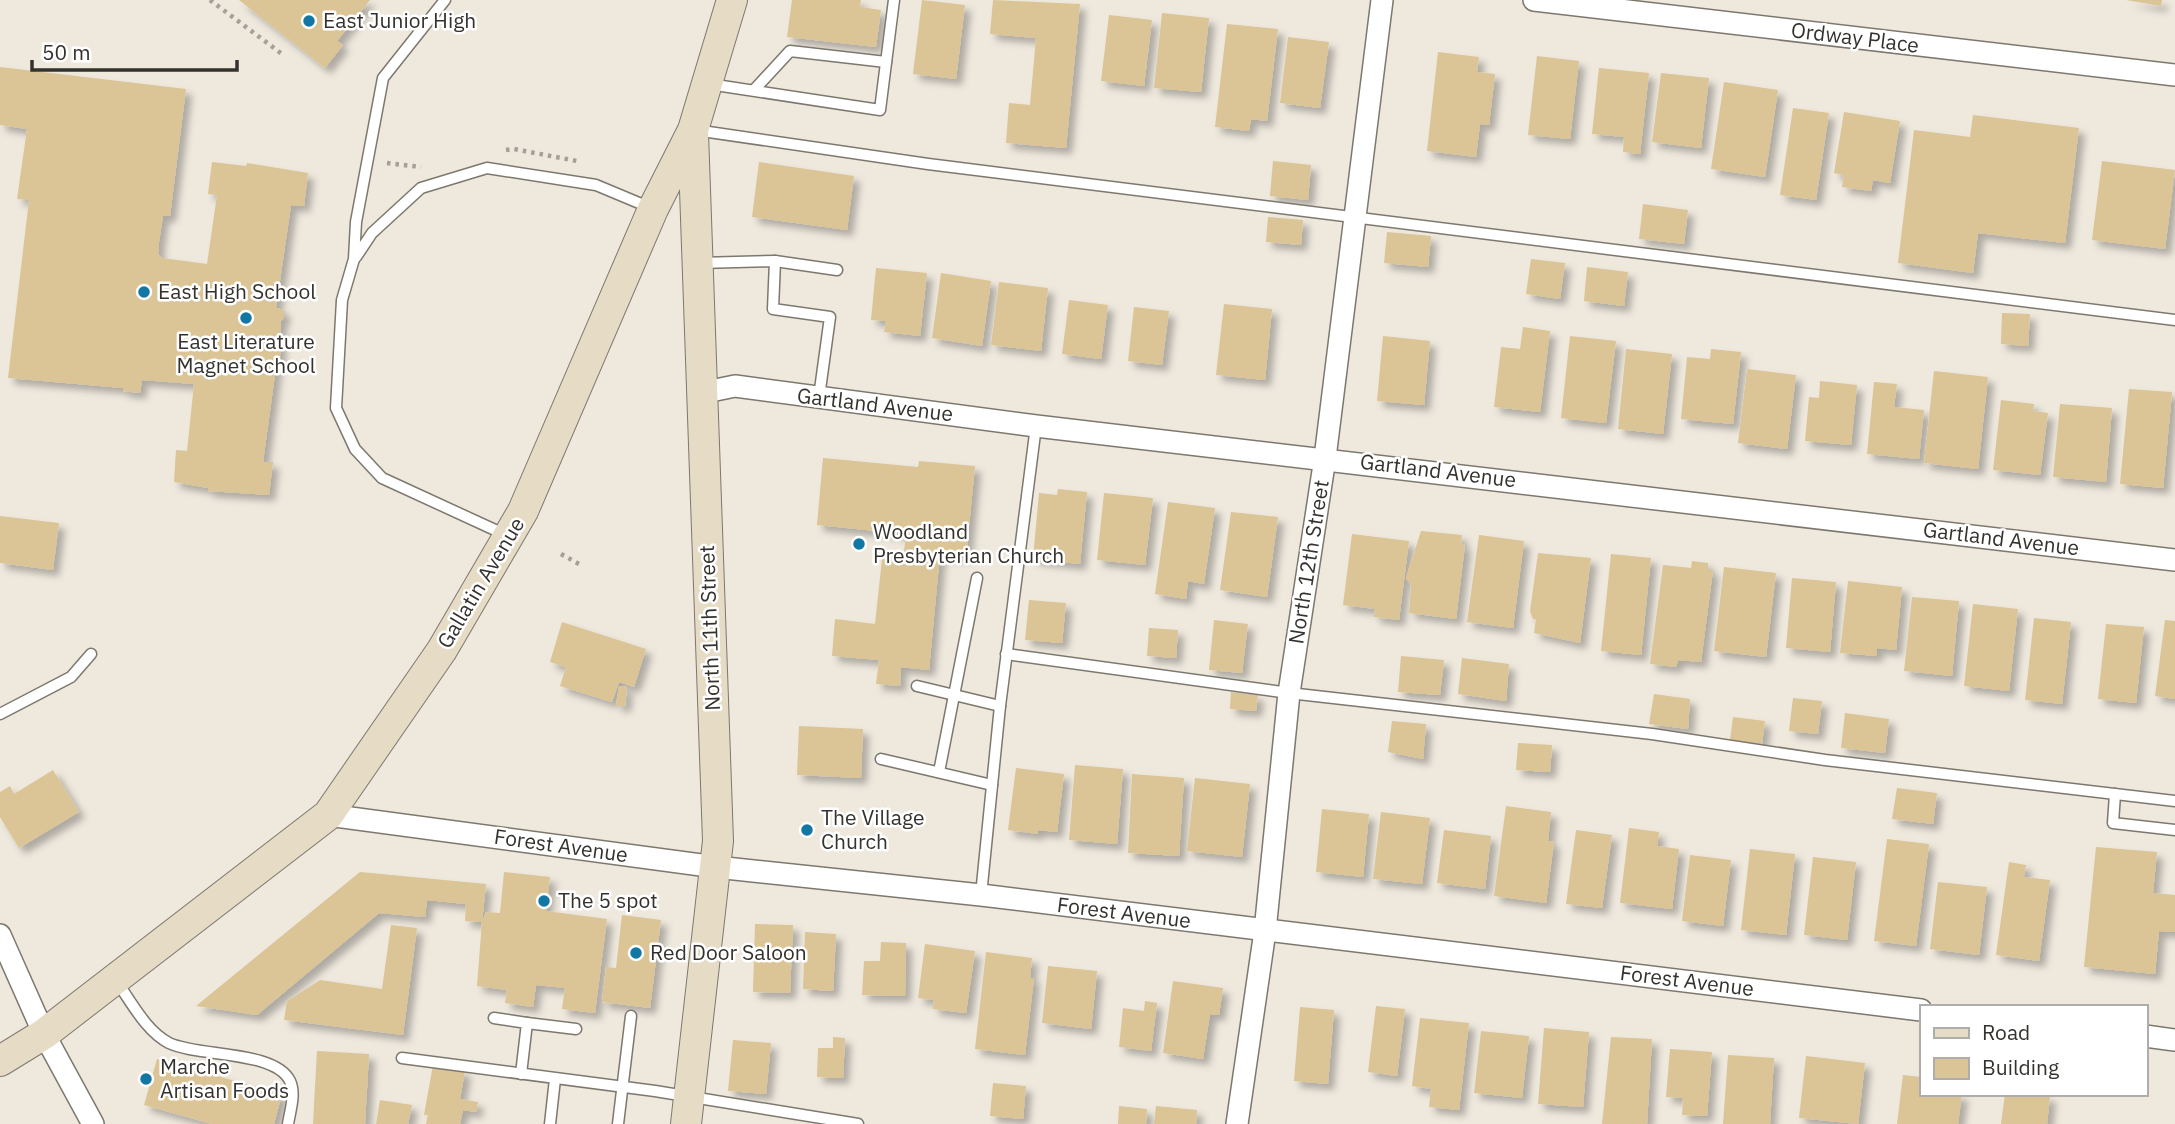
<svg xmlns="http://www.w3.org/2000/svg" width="2175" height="1124" viewBox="0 0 2175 1124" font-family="'IBM Plex Sans',sans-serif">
	<defs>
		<filter id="shadow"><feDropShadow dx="6" dy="6" stdDeviation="3.5" flood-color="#0004"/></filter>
	</defs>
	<rect width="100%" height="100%" fill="#eee8dd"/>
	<g fill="#dbc496" filter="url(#shadow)">
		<polygon points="239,0 370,0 337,41 343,45 325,68"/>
		<polygon points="792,0 861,0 860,7 881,10 876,47 787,37"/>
		<polygon points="922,0 965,5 956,79 913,74"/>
		<polygon points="993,0 1080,4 1066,148 1006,143 1009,103 1030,105 1036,38 990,34"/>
		<polygon points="2126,0 2162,0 2161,6"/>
		<polygon points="1162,13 1209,18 1201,92 1154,88"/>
		<polygon points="1109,15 1152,20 1144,86 1101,81"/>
		<polygon points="1227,24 1278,29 1267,121 1251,119 1249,131 1215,127"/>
		<polygon points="1288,37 1329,42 1320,108 1280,103"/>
		<polygon points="1438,52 1479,57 1477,72 1495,74 1489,125 1480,124 1476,157 1427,151"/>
		<polygon points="1537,56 1579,61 1570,139 1528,135"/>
		<polygon points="0,67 186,89 170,216 163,216 159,242 158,254 162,258 207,264 217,195 208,194 212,162 246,166 247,163 308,173 304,206 291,205 276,308 284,310 284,318 281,321 280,357 277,360 263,462 273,462 269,495 208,491 208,488 174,482 176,450 187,451 194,384 142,380 140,393 123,391 123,388 8,378 29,200 17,199 27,129 0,125"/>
		<polygon points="1599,68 1649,73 1640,154 1623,152 1624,137 1592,134"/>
		<polygon points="1661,73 1709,78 1701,148 1652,142"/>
		<polygon points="1724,82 1778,90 1765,177 1711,169"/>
		<polygon points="1793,108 1829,113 1816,200 1780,195"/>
		<polygon points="1844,112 1900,121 1890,183 1873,180 1871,191 1842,187 1844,175 1834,173"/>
		<polygon points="1973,115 2079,128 2065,243 1978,233 1973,273 1898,263 1914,130 1970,137"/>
		<polygon points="1273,161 1311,165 1308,200 1270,196"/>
		<polygon points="2102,161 2175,170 2165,249 2092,240"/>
		<polygon points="759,162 854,176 847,230 752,217"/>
		<polygon points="1643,204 1688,210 1684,244 1639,239"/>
		<polygon points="1268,217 1303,220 1301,245 1266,242"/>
		<polygon points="1387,232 1431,236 1428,267 1384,263"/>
		<polygon points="1531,259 1565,263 1560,299 1526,294"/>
		<polygon points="1587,267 1628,272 1624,306 1584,301"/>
		<polygon points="876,268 927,273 920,336 884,332 886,321 871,320"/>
		<polygon points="941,273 991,281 982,346 932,338"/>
		<polygon points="999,282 1048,288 1041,351 991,345"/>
		<polygon points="1069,300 1108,305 1101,359 1062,354"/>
		<polygon points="1224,304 1272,309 1265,380 1216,375"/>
		<polygon points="1134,307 1169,311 1162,365 1128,361"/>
		<polygon points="2002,313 2030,314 2028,346 2001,344"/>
		<polygon points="1523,327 1550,331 1540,412 1494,407 1501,347 1520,349"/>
		<polygon points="1383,336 1430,341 1424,405 1377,401"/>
		<polygon points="1570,336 1616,341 1606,423 1561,418"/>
		<polygon points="1626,349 1672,354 1663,434 1618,429"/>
		<polygon points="1711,349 1741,352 1733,424 1681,419 1687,357 1710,359"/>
		<polygon points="1747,369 1796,375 1787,449 1738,443"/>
		<polygon points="1934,371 1988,377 1978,469 1924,463"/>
		<polygon points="1820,381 1857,385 1851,445 1805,441 1809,397 1819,398"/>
		<polygon points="1874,382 1897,384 1894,407 1924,410 1919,459 1867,454"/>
		<polygon points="2129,389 2172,392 2163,488 2120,484"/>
		<polygon points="2001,400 2034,404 2033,411 2048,413 2040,475 1993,470"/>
		<polygon points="2060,404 2112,408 2106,482 2053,477"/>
		<polygon points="823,458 918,467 919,461 975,466 966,556 940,554 929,670 901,667 900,686 876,684 879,660 832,656 835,619 875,624 883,550 904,552 906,534 817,525"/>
		<polygon points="1058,489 1087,492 1080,564 1033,559 1039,493 1057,495"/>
		<polygon points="1104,493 1153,498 1145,565 1097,560"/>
		<polygon points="1168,502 1215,508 1204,584 1188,581 1186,599 1155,594"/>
		<polygon points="1231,512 1278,517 1267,597 1220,590"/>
		<polygon points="0,516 59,523 53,570 0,563"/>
		<polygon points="1421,531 1462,535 1461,544 1465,545 1456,619 1409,613 1411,585 1406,578"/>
		<polygon points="1352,534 1409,541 1399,620 1374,617 1375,609 1343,605"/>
		<polygon points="1479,535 1524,541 1513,628 1467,622"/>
		<polygon points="1538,553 1591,558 1580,643 1534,633 1536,619 1533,619 1530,611"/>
		<polygon points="1611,554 1651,558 1641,655 1601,651"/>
		<polygon points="1692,561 1708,563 1708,570 1713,570 1701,662 1678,660 1676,667 1650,664 1663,565 1691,568"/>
		<polygon points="1724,567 1776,573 1766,657 1714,651"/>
		<polygon points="1792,578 1836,582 1830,652 1786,648"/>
		<polygon points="1848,581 1902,587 1896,650 1877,648 1877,656 1840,653"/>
		<polygon points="1912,597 1959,601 1952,676 1904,671"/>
		<polygon points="1029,600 1066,603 1062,643 1025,640"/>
		<polygon points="1973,604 2018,609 2009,691 1964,686"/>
		<polygon points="2034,618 2071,622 2062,704 2025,700"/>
		<polygon points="1214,620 1248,624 1242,673 1209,670"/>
		<polygon points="2165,620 2175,621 2175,699 2155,696"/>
		<polygon points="562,622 646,649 634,687 619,682 612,702 560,686 566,667 550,662"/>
		<polygon points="2106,624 2144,627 2136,703 2098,699"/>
		<polygon points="1149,628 1178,630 1176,658 1147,656"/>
		<polygon points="1401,656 1444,660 1440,695 1398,692"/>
		<polygon points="1462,658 1509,664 1506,701 1458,694"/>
		<polygon points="619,686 627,687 625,706 616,706"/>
		<polygon points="1231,692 1258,695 1256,711 1230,709"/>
		<polygon points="1654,694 1690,699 1688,729 1649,724"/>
		<polygon points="1793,698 1822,701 1818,734 1789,731"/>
		<polygon points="1845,713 1889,719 1885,753 1841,748"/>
		<polygon points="1733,717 1765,721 1762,744 1730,740"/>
		<polygon points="1392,721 1426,724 1423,759 1388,752"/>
		<polygon points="799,726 863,729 861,778 797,775"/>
		<polygon points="1518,743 1552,745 1550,772 1516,770"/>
		<polygon points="1075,765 1123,769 1117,844 1069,840"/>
		<polygon points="1016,768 1064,774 1057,832 1038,830 1038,834 1008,830"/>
		<polygon points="53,770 79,812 19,848 0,817 0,792 10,786 14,794"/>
		<polygon points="1132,774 1184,778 1179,856 1128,853"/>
		<polygon points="1195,778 1250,784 1242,857 1187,851"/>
		<polygon points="1897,788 1937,793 1933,824 1892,819"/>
		<polygon points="1506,806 1551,812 1548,841 1554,842 1546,903 1494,896"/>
		<polygon points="1322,809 1369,814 1363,877 1316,872"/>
		<polygon points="1381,812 1430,818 1422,884 1373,879"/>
		<polygon points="1629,828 1659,832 1657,846 1679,849 1672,909 1620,903"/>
		<polygon points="1444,830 1491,836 1485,889 1437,883"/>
		<polygon points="1576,830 1612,835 1602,908 1566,904"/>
		<polygon points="1887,839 1929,844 1916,946 1874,941"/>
		<polygon points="2096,847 2157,852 2153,893 2175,895 2175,932 2159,931 2155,974 2084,967"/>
		<polygon points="1750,849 1795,854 1786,935 1741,930"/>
		<polygon points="1690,855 1731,860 1723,926 1682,921"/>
		<polygon points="1813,857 1856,862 1847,940 1804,935"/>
		<polygon points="2009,862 2026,865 2024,877 2050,880 2039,961 1996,955"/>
		<polygon points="360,872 486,884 482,922 465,921 466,904 427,900 425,917 379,913 257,1015 196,1006"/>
		<polygon points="504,872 550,877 546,911 607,919 595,1013 562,1009 565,988 536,985 533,1007 505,1003 507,990 477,986 482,922 486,912 500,913"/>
		<polygon points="1938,882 1987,887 1979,955 1930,949"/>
		<polygon points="622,915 661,920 650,1008 602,1002 606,967 616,968"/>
		<polygon points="755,924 793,925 790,993 753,992"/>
		<polygon points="391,925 417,928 403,1035 284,1020 287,1001 320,980 382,989"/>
		<polygon points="805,932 836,934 833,991 803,989"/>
		<polygon points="881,942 906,943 905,996 862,995 864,961 880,961"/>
		<polygon points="925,944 975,951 966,1013 933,1009 934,1000 918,998"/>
		<polygon points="986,952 1032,958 1030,978 1034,978 1025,1055 975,1049"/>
		<polygon points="1048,966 1097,971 1091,1029 1042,1023"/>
		<polygon points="1173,981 1223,988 1219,1015 1210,1014 1203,1059 1163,1053"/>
		<polygon points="1145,1001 1157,1003 1151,1051 1119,1047 1123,1008 1144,1011"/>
		<polygon points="1376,1006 1405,1009 1397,1076 1368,1072"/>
		<polygon points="1300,1007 1334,1010 1328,1084 1294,1081"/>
		<polygon points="1420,1018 1469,1023 1459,1110 1429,1107 1431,1089 1412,1086"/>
		<polygon points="1544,1028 1589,1032 1583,1107 1538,1104"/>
		<polygon points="1481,1031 1529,1036 1522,1098 1474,1093"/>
		<polygon points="833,1037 845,1038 843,1078 817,1077 818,1048 833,1048"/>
		<polygon points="1611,1037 1652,1039 1647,1124 1602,1124"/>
		<polygon points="733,1040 771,1043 766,1094 728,1091"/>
		<polygon points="1670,1049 1712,1052 1707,1116 1682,1115 1683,1098 1666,1097"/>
		<polygon points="317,1051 369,1054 365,1124 313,1124"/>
		<polygon points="1728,1055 1774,1058 1770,1124 1723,1124"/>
		<polygon points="1806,1056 1865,1063 1858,1124 1799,1118"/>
		<polygon points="157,1059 282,1094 274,1124 212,1124 144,1105"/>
		<polygon points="433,1065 465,1071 460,1099 478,1102 476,1112 463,1110 460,1124 426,1124 428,1115 424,1115"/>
		<polygon points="1903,1075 1921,1077 1921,1094 1962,1094 1958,1124 1897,1124"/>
		<polygon points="993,1083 1026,1086 1023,1119 990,1116"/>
		<polygon points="2005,1094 2050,1096 2047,1124 2001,1124"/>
		<polygon points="380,1100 412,1105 408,1124 376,1124"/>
		<polygon points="1119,1106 1147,1109 1146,1124 1118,1124"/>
		<polygon points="1156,1106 1197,1110 1196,1124 1154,1124"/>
	</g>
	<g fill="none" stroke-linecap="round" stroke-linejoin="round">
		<g stroke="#7d786e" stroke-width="13">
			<g id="lane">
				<polyline points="445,0 383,78 356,222 354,259 342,300 336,408 355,449 382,478 506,535"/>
				<polyline points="709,84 880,110 894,0"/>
				<polyline points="754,90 790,51 886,62"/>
				<polyline points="695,130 928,164 2175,320"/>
				<polyline points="356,257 372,233 421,188 487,168 596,185 651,208"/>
				<polyline points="775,261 837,270"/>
				<polyline points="699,263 775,261 773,309 830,317 819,397"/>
				<polyline points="1006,654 1289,693 1652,734 1825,760 2175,801"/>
				<polyline points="917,686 1000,706"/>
				<polyline points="0,714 71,677 91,654"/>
				<polyline points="881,759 992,785"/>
				<polyline points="939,772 977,578"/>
				<polyline points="2115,794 2113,823 2175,830"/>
				<polyline points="981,895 1000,706 1036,426"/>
				<path d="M117,982C132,1003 146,1031 169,1043C198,1057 275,1050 290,1081C296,1094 290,1111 288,1124"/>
				<polyline points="494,1018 527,1023 521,1074"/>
				<polyline points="527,1023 576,1029"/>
				<polyline points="402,1058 655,1091 858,1124"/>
				<polyline points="550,1124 555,1079"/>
				<polyline points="618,1124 631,1016"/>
			</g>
		</g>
		<g stroke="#7d786e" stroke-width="24">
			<g id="street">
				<polyline points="1534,0 2175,75"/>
				<polyline points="701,393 735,386 1036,426 2175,560"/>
				<polyline points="328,815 716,867 981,895 1921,1010"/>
				<polyline points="0,935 44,1034 93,1124"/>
				<polyline points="2145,1036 2175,1040"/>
				<polyline points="1237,1124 1265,931 1289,693 1325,458 1382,0"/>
			</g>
		</g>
		<g stroke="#7d786e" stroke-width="32">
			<g id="secondary">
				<polyline points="0,1061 44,1034 328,815 442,650 523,511 653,209 693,130 732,0"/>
				<polyline points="686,1124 718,841 693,133"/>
			</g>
		</g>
		<g stroke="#a49f97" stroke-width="4.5" stroke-dasharray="3.5 5" stroke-linecap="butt">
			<polyline points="210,0 282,54"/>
			<polyline points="506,150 514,149 577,161"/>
			<polyline points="387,163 421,167"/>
			<polyline points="561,554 579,564"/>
		</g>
		<use href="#lane" stroke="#fff" stroke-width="10"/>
		<use href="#street" stroke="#fff" stroke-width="21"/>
		<use href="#secondary" stroke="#e6dbc4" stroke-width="30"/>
	</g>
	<g fill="#1277a3" stroke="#fff" stroke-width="2.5">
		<circle cx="309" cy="21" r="7"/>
		<circle cx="144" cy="292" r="7"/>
		<circle cx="246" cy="318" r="7"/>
		<circle cx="859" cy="544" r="7"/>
		<circle cx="807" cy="830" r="7"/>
		<circle cx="544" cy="901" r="7"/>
		<circle cx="636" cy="953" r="7"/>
		<circle cx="146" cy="1079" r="7"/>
	</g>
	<g text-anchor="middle" stroke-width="5" stroke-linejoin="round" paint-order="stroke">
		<g font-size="21" fill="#34322e" stroke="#fff" text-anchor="start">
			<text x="323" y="28">East Junior High</text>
			<text x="158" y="299">East High School</text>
			<text x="246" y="349" text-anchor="middle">East Literature<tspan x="246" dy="24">Magnet School</tspan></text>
			<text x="873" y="539">Woodland<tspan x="873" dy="24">Presbyterian Church</tspan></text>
			<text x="821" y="825">The Village<tspan x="821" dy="24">Church</tspan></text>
			<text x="558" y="908">The 5 spot</text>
			<text x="650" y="960">Red Door Saloon</text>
			<text x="160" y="1074">Marche<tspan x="160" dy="24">Artisan Foods</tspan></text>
		</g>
		<g font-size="21" fill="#34322e" stroke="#fff">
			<text transform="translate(1855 38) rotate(7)" y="7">Ordway Place</text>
			<text transform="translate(875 405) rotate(7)" y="7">Gartland Avenue</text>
			<text transform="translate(1438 471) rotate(7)" y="7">Gartland Avenue</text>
			<text transform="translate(2001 539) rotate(7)" y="7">Gartland Avenue</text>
			<text transform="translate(1309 562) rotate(-81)" y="7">North 12th Street</text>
			<text transform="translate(481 583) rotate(-59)" y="7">Gallatin Avenue</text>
			<text transform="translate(710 628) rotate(-92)" y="7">North 11th Street</text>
			<text transform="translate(561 846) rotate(8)" y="7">Forest Avenue</text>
			<text transform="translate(1124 913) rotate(7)" y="7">Forest Avenue</text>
			<text transform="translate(1687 981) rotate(7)" y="7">Forest Avenue</text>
		</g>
	</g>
	<rect x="1920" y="1005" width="228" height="91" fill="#ffffff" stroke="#aeadab" stroke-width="2"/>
	<rect x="1934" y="1028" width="35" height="10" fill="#e6dbc4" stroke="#aeadab" stroke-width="2"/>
	<text x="1982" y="1040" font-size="21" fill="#34322e">Road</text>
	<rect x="1934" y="1058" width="35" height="21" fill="#dbc496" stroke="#aeadab" stroke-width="2"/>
	<text x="1982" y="1075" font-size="21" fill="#34322e">Building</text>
	<path d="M32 60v10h205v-10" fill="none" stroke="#34322e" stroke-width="3.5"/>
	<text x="42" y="60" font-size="21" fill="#34322e" stroke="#ffffff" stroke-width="5" paint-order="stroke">50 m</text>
</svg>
